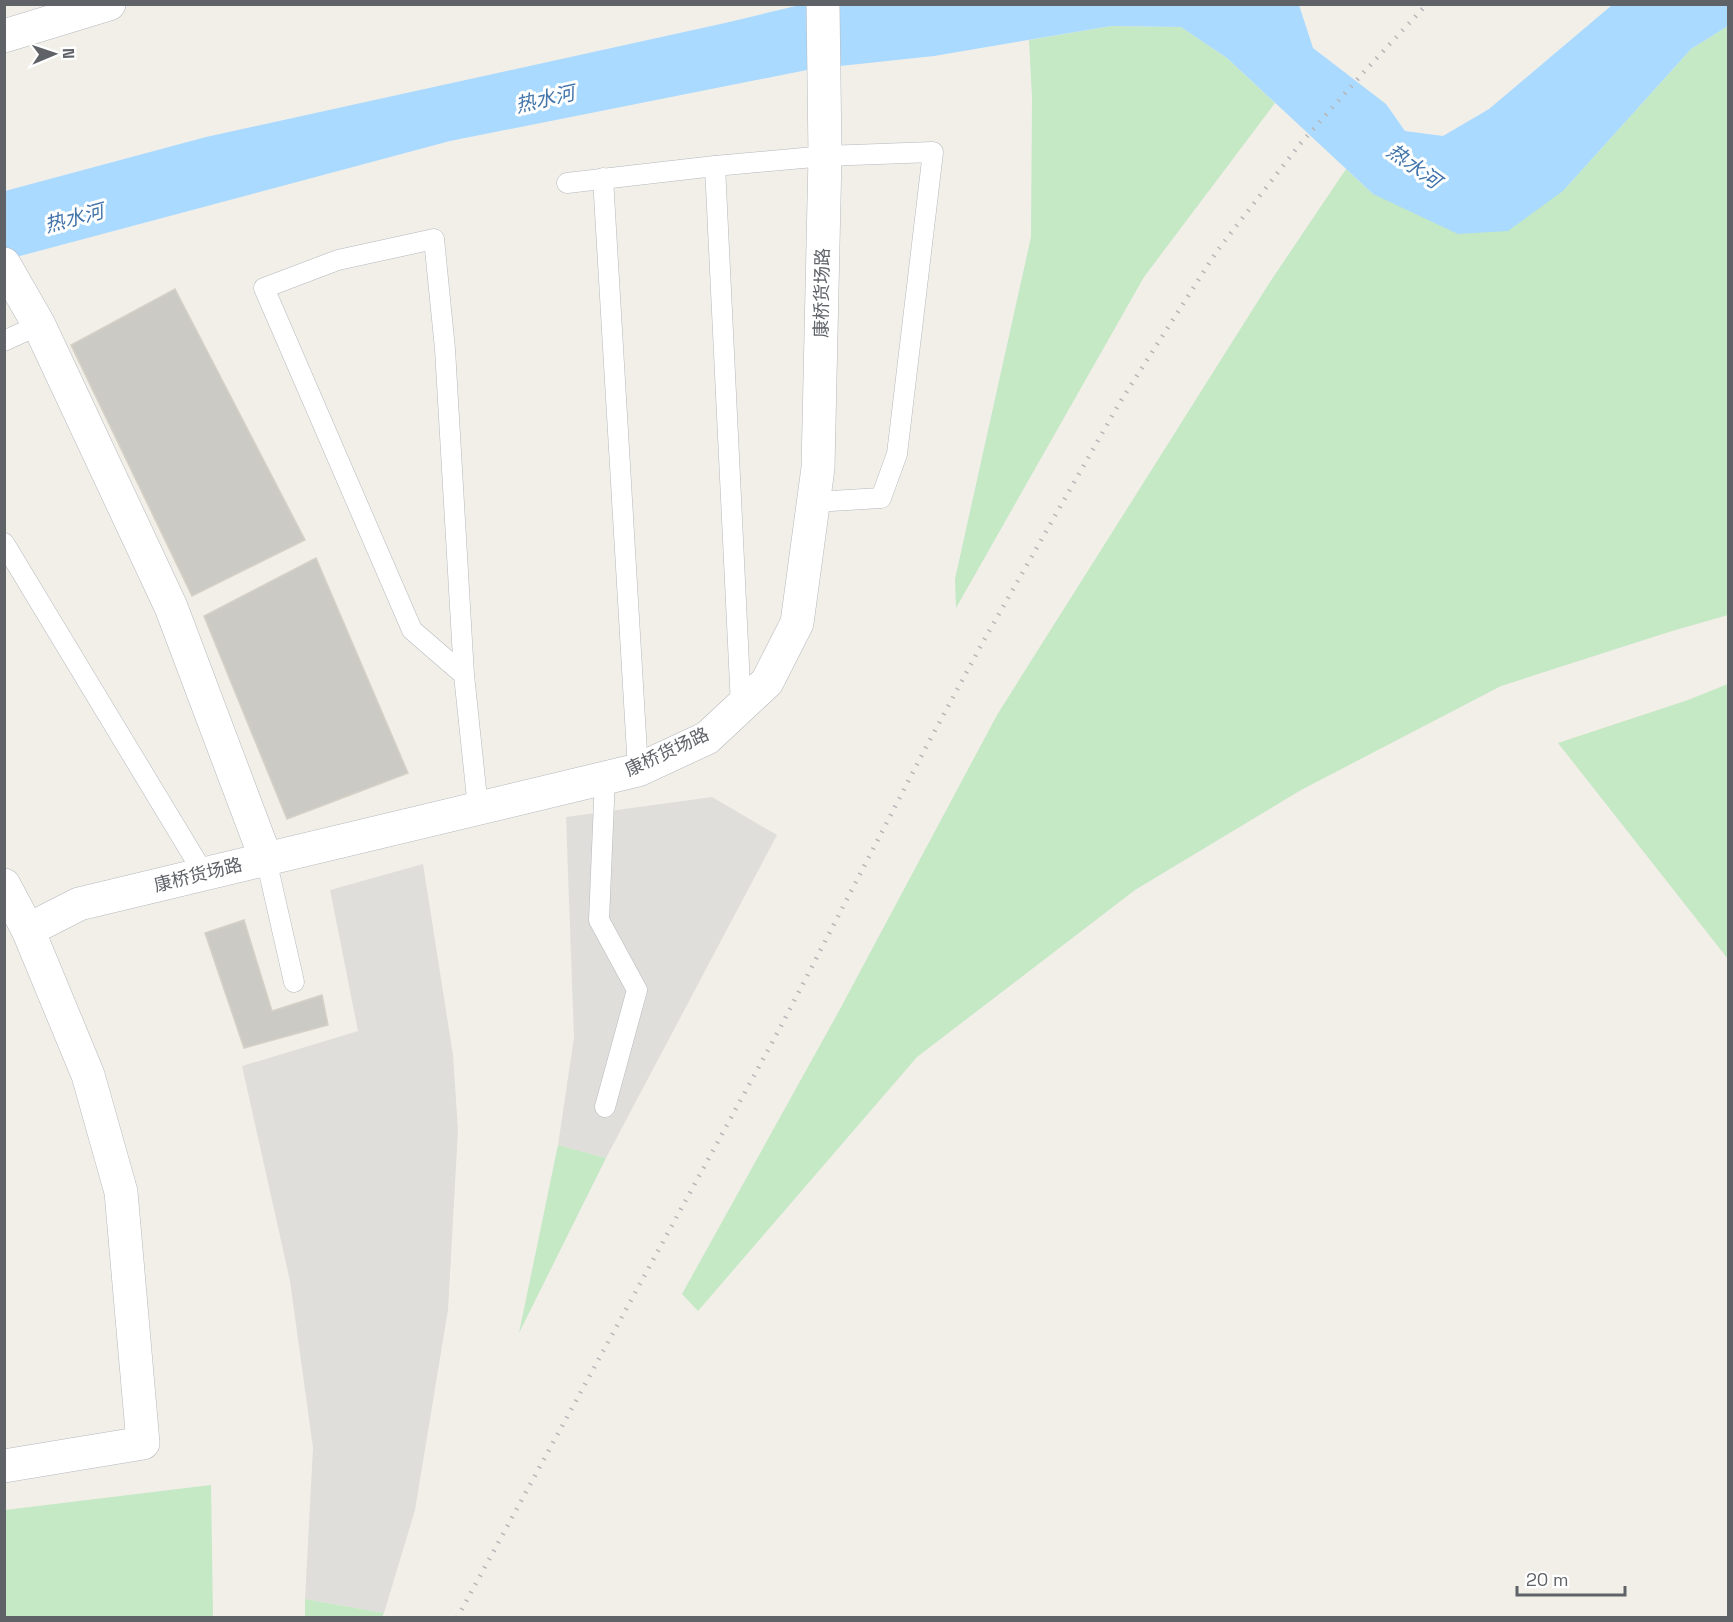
<svg xmlns="http://www.w3.org/2000/svg" width="1733" height="1622" viewBox="0 0 1733 1622" font-family="'Space Grotesk','Noto Sans SC',sans-serif">
	<rect width="100%" height="100%" fill="#f1efe8"/>
	<g fill="#e0deda">
		<polygon points="712,797 777,835 606,1158 558,1145 574,1037 566,817"/>
		<polygon points="423,864 453,1055 458,1130 448,1310 415,1510 384,1613 305,1599 313,1448 290,1281 242,1066 358,1031 330,890"/>
	</g>
	<g fill="#c5e8c5">
		<polygon points="1111,26 1181,27 1227,58 1275,103 1144,277 956,608 955,579 1031,237 1032,98 1029,40"/>
		<polygon points="1728,26 1728,615 1672,631 1501,686 1301,790 1135,890 917,1057 698,1311 682,1294 839,1011 997,715 1270,282 1346,169 1373,194 1563,191 1691,49"/>
		<polygon points="1728,684 1728,959 1558,743 1688,700"/>
		<polygon points="558,1145 606,1158 519,1333"/>
		<polygon points="211,1485 213,1617 5,1617 5,1510"/>
		<polygon points="305,1599 384,1613 382,1617 305,1617"/>
	</g>
	<polygon fill="#aadaff" points="800,5 1299,5 1313,48 1386,104 1405,131 1443,136 1489,109 1612,5 1728,5 1728,26 1691,49 1563,191 1508,231 1458,234 1373,194 1227,58 1181,27 1111,26 934,56 812,69 450,141 5,260 5,191 206,137 725,23"/>
	<g fill="#cccac5" stroke="#d6d1c6" stroke-width="1.5">
		<polygon points="175,289 305,540 192,596 71,345"/>
		<polygon points="316,558 408,773 287,819 204,616"/>
		<polygon points="244,920 272,1011 322,995 328,1025 244,1048 205,933"/>
	</g>
	<g fill="none" stroke-linecap="round" stroke-linejoin="round">
		<g stroke="#b5b8bc" stroke-width="21">
			<g id="service">
				<polyline points="715,166 741,706"/>
				<polyline points="603,178 638,770"/>
				<polyline points="567,183 715,166 825,156 933,152 897,454 881,498 814,502"/>
				<polyline points="4,341 39,325"/>
				<polyline points="4,543 204,874"/>
				<polyline points="464,675 412,630 264,288 338,260 434,239 445,349 464,675 478,808"/>
				<polyline points="605,778 599,920 637,990 605,1107"/>
				<polyline points="266,859 294,982"/>
			</g>
		</g>
		<g stroke="#b5b8bc" stroke-width="34">
			<g id="minor">
				<polyline points="4,36 109,4"/>
				<polyline points="4,264 39,325 171,607 266,859"/>
				<polyline points="4,885 28,930 88,1075 121,1192 143,1443 4,1466"/>
			</g>
		</g>
		<g stroke="#b5b8bc" stroke-width="34">
			<polyline id="tertiary" points="28,930 79,904 638,770 707,738 767,682 797,623 818,468 825,156 823,4"/>
		</g>
		<use href="#service" stroke="#fff" stroke-width="20"/>
		<use href="#minor" stroke="#fff" stroke-width="33"/>
		<use href="#tertiary" stroke="#fff" stroke-width="33"/>
		<polyline stroke="#b6b7b8" stroke-width="4.5" stroke-dasharray="1.5 8" stroke-linecap="butt" points="457,1618 779,1030 925,749 984,640 1120,402 1217,251 1300,144 1363,73 1427,4"/>
	</g>
	<g text-anchor="middle" stroke-width="6" stroke-linejoin="round" paint-order="stroke">
		<g font-size="18" fill="#5f6368" stroke="#fff">
			<text transform="translate(822 293) rotate(-89)" y="6">康桥货场路</text>
			<text transform="translate(667 752) rotate(-25)" y="6">康桥货场路</text>
			<text transform="translate(198 875) rotate(-14)" y="6">康桥货场路</text>
		</g>
		<g font-size="20" font-style="italic" fill="#4174aa" stroke="#fff">
			<text transform="translate(545 99) rotate(-13)" y="7">热水河</text>
			<text transform="translate(1414 166) rotate(36)" y="7">热水河</text>
			<text transform="translate(74 218) rotate(-15)" y="7">热水河</text>
		</g>
	</g>
	<rect width="1733" height="1622" fill="none" stroke="#5f6368" stroke-width="12"/>
	<g transform="translate(54 54) rotate(88)" stroke="#ffffff" stroke-width="4.5" paint-order="stroke">
	<path d="M0-4.5L10 22L0 15L-10 22Z" fill="#5f6368"/>
	<text y="-9" font-size="16" font-weight="bold" text-anchor="middle" fill="#5f6368">N</text>
	</g>
	<path d="M1517 1586v9h108v-9" fill="none" stroke="#5f6368" stroke-width="3"/>
	<text x="1526" y="1586" font-size="18" fill="#5f6368" stroke="#ffffff" stroke-width="4.5" paint-order="stroke">20 m</text>
</svg>
